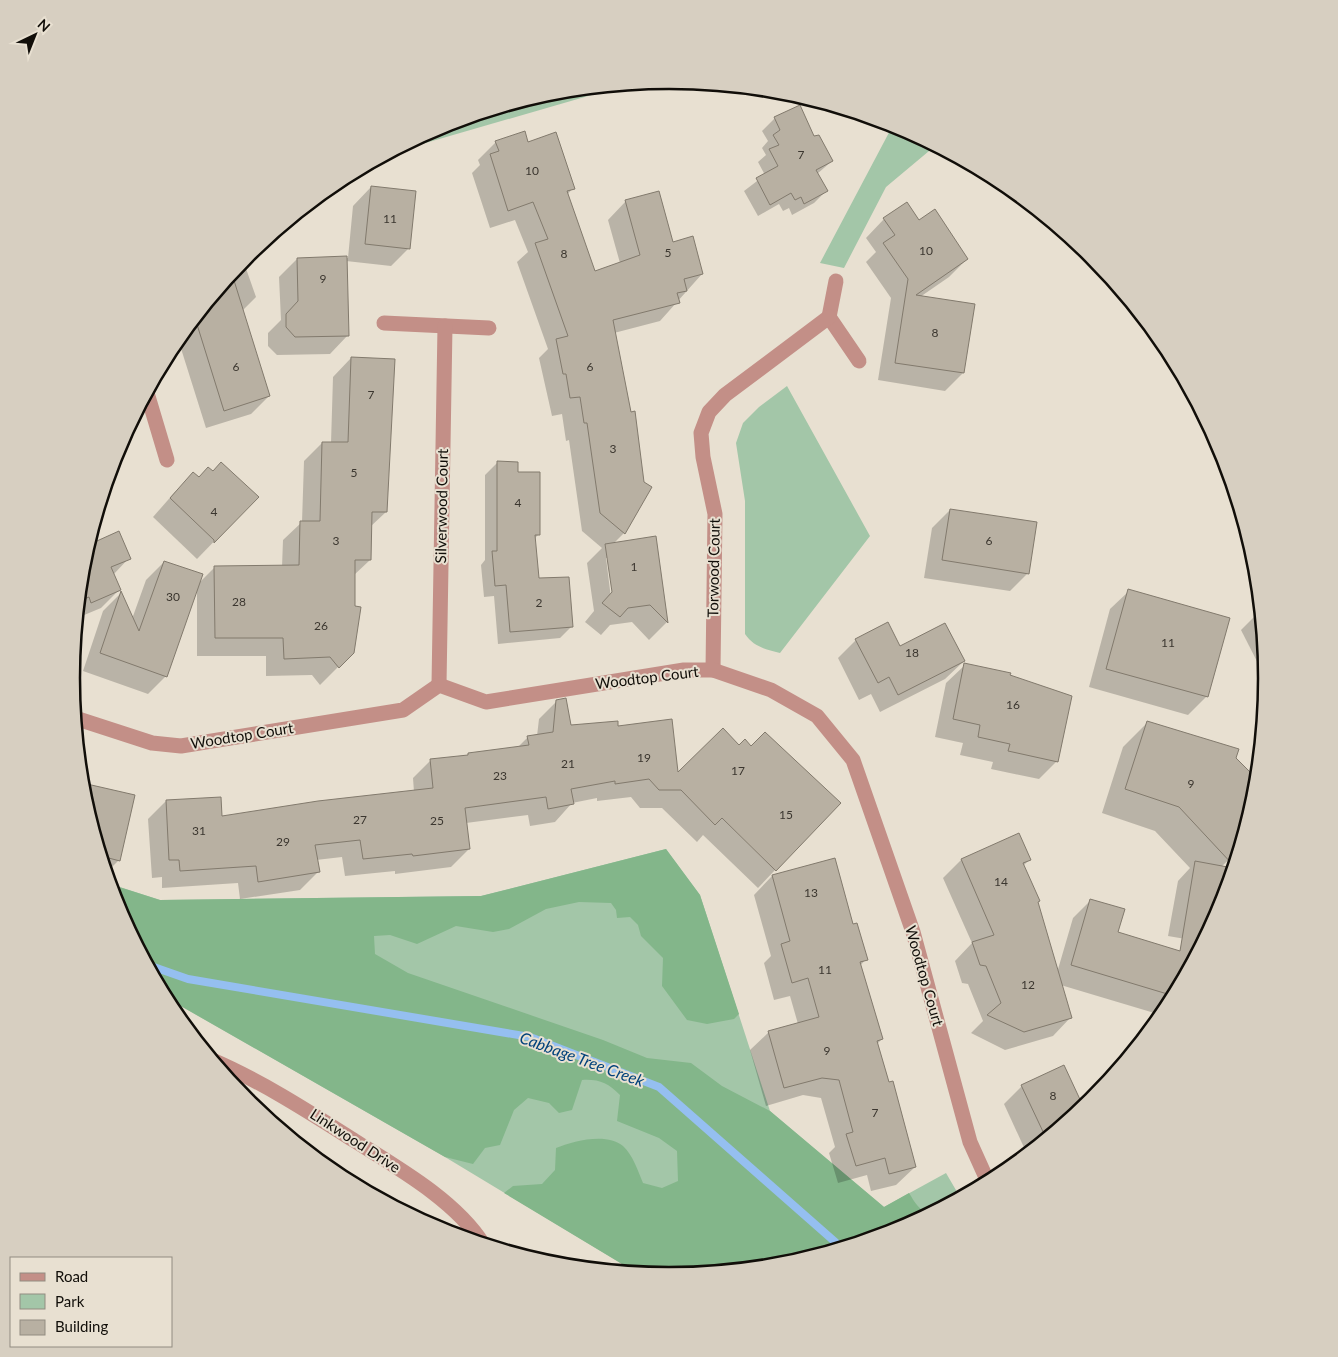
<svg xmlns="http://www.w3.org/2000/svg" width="1338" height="1357" viewBox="0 0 1338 1357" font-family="Lato,sans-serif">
	<rect width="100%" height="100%" fill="#e8e0d1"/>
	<g fill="#a3c6a8">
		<polygon points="626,85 391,153 441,126 553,92"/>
		<polygon points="893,125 935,146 886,187 844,268 820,263"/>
		<path d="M787,386L870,536L780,653C765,649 754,647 745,634V501L736,443L743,423L759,407Z"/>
		<path d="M666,849L700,895L770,1111L884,1207L946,1173L960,1197C940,1208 918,1223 897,1231C820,1261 719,1281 637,1273L445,1157L165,997L117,907L110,884L160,900L481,896Z"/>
	</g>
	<path fill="#83b68a" d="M666,849L700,895L739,1014L734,1019L707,1024L687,1020L662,986L663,958L641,936L638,925L630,917L617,918L616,910L611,903L579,902L546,909L509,929L493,932L456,926L417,944L390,935L374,936L375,954L408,973L603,1040L647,1058L691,1063L722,1086L770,1111L884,1207L909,1193C914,1201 920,1212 930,1214L897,1231L785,1265L669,1276L637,1273L504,1193L513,1186L542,1184L555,1170L556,1148C573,1141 607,1132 623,1146C633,1155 638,1171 643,1183L662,1188L678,1181L677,1151L659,1138L617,1121L620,1095C608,1083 599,1079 582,1080L572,1110L559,1113L549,1103L528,1098L514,1110L500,1145L485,1148L473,1164L445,1157L165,997L117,907L110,884L160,900L481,896Z"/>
	<g fill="#0003" fill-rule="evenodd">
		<polygon points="799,107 813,137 832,161 817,174 826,191 814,203 792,215 789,208 783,211 779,204 758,216 744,191 765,175 758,162 766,155 762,148 768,141 762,131 774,119"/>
		<path d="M496,142L528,143L573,188L567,195L594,273L620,263L608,220L626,201L702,274L660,321L614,333L642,482L651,487L624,533L613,544L655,537L667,622L649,640L632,622L610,625L601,635L585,622L594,611L587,563L602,548L582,531L569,440L566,441L562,414L552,416L539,358L548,349L517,262L528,252L515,220L490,228L472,173L480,165L478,160ZM606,558H608L614,598H611Z"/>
		<polygon points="371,187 409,248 391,266 346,261 348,335 330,354 277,355 268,346 268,333 281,320 279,277 297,259 348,258 353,206"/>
		<polygon points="907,204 919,222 967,259 949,277 920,297 963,373 945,391 878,380 891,298 866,262 876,252 866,238 884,219"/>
		<polygon points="243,260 256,297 242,311 269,396 251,414 206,428 178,339"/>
		<polygon points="351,358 386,512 370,527 370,560 353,576 353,652 320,685 312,675 266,676 266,656 197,656 197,589 166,676 148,694 83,671 103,611 121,593 132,619 146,580 164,562 198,584 215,567 282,567 283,540 302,522 304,461 322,443 331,443 333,377"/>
		<polygon points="497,463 516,473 538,535 534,539 538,580 572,626 560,638 498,644 494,596 484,597 481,565 485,560 485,475"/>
		<polygon points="198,479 257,497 197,559 153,517 175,492"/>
		<polygon points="950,510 1028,573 1010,591 924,578 932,528"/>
		<polygon points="88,545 129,558 113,575 119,590 101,608 77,618 83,562"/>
		<polygon points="1129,591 1207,696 1188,715 1089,687 1110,609"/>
		<polygon points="1259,612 1260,612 1267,681 1241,630"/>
		<polygon points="856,640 899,647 964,661 945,679 880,712 871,694 859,700 838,658"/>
		<polygon points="965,665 1057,761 1039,779 991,769 993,762 960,755 963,743 935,737 946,683"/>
		<polygon points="557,701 570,727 617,728 678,775 775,870 758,888 703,835 697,842 662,808 640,808 631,797 597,801 597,798 572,803 555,822 530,826 528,815 466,823 469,849 451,867 395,874 395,871 345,876 342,857 316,860 318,872 300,890 240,899 238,883 162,888 162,877 152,878 148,819 166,801 220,798 221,818 414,792 413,778 431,760 466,757 468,754 518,747 528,737 537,736 539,719"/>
		<polygon points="1147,723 1235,758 1257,781 1255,795 1239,850 1221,867 1233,869 1221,908 1203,942 1168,936 1178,881 1190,868 1155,831 1102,813 1123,747"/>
		<polygon points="88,785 119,860 106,873 83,795 82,791"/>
		<polygon points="834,859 852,925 866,959 860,966 882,1039 877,1044 915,1167 896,1185 871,1191 867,1175 838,1183 829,1153 835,1147 821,1098 803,1095 766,1106 750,1050 769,1032 798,1024 790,996 774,1000 764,963 771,956 754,895 772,876"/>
		<polygon points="1030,859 1023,866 1037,902 1071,1017 1053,1036 1005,1050 971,1033 983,1021 968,984 962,983 955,961 972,943 943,878 961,860"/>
		<polygon points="1091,900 1116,933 1179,952 1196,954 1160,1018 1161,1015 1054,983 1073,918"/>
		<polygon points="1022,1086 1083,1108 1027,1154 1004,1104"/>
	</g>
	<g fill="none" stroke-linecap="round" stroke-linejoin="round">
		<polyline stroke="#95bff0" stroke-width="8" points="148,965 188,979 530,1037 659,1087 842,1248"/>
	</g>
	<g fill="#b8b0a2" stroke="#827a6d">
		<polygon points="800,105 814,136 819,135 833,161 816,170 828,191 804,204 801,197 795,200 791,193 770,205 756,178 778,166 769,149 779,145 773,135 780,130 774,117"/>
		<polygon points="525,131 528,142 556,132 575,189 567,191 595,271 640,255 625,200 659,191 673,242 693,236 703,274 684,279 687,291 677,293 680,303 613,320 631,412 635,411 644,482 652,487 625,534 600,513 587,423 584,423 580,397 570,398 566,374 563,374 556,339 568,336 535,243 548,239 533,202 508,211 490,154 499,151 495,141"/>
		<polygon points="371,186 416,191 410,249 365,244"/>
		<polygon points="907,202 919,220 935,209 968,259 916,295 975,304 964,373 895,363 908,279 883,243 895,235 883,218"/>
		<polygon points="347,256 349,336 295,337 286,327 286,314 298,301 297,258"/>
		<polygon points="232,274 270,396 224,411 195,318"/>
		<polygon points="351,357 395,359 387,512 372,512 371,560 355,560 355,606 361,607 354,653 339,668 330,657 284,659 283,638 215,638 214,566 299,565 300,521 320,521 322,442 348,442"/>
		<polygon points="497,461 518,462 518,472 540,472 540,535 535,535 539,578 569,577 573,627 510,632 506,585 495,586 492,551 497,551"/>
		<polygon points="221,462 259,497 214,543 214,540 170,498 193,472 199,477 208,467 213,471"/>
		<polygon points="950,509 1037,522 1029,574 942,560"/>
		<polygon points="119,531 131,559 111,567 121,590 91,603 89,597 79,601 83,562 88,545"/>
		<polygon points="656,536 668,623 650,605 628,608 620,617 602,603 612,592 605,544"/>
		<polygon points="164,561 203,574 167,677 100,653 121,591 139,631"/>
		<polygon points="1128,589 1230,618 1208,697 1106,669"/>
		<polygon points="888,622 900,646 945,623 965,661 898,695 889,677 878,683 855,639"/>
		<polygon points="964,663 1011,673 1010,675 1072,696 1058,762 1008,751 1010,744 978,737 980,725 953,719"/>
		<polygon points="566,698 571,725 618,721 618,726 672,719 678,772 723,728 739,745 745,739 751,746 765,732 841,803 776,871 722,818 715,825 681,790 659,790 649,779 615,784 615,781 571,789 574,804 548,809 546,797 465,808 470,849 413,856 412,854 363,859 360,840 315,845 320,872 258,882 256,866 180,871 179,860 169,860 166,800 221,797 222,816 318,801 433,788 430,759 468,755 468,753 529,745 527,736 553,732 556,700"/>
		<polygon points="1147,721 1239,749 1236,758 1257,779 1255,795 1234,866 1179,807 1125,789"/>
		<polygon points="87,784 135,795 120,861 101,856 84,799"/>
		<polygon points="1019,833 1031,860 1023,863 1040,901 1038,902 1072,1018 1024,1032 987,1015 1001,1003 986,966 980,965 972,942 994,935 961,859"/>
		<polygon points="835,858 853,924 857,923 868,960 860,962 883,1039 877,1041 889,1082 893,1081 916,1167 889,1174 885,1158 856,1166 846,1134 853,1132 839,1080 822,1078 784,1088 768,1031 819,1017 808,978 792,983 781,944 790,941 772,875"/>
		<polygon points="1195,861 1233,868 1221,908 1174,996 1071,965 1090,899 1125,909 1118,932 1180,951"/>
		<polygon points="1064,1065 1084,1108 1046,1138 1021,1085"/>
	</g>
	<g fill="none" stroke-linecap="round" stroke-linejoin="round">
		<g stroke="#c38f87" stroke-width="15">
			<polyline points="836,281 829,317 859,361"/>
			<polyline points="384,323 489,328"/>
			<polyline points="147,393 167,460"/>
			<polyline points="713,670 715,514 703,457 701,433 709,412 725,395 829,317"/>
			<polyline points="439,685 445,326"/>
			<polyline points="75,718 152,743 181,746 403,710 439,685 486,702 684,670 713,670 771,690 817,716 853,760 913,932 970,1142 988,1182"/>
			<path d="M212,1060C263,1082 309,1112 355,1141C398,1168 456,1201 483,1244"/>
		</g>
	</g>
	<g text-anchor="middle" stroke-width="4" stroke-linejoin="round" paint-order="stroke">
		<g font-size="12" fill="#3b362f">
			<text x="801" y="159">7</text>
			<text x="532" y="175">10</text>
			<text x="390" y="223">11</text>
			<text x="926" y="255">10</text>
			<text x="668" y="257">5</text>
			<text x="564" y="258">8</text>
			<text x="323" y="283">9</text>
			<text x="935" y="337">8</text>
			<text x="236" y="371">6</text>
			<text x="590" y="371">6</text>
			<text x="371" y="399">7</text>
			<text x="613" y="453">3</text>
			<text x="354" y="477">5</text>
			<text x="518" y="507">4</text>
			<text x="214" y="516">4</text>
			<text x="336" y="545">3</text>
			<text x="989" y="545">6</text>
			<text x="634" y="571">1</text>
			<text x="173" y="601">30</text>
			<text x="239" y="606">28</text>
			<text x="539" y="607">2</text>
			<text x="321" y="630">26</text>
			<text x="1168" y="647">11</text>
			<text x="912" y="657">18</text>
			<text x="1013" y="709">16</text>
			<text x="644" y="762">19</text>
			<text x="568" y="768">21</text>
			<text x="738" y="775">17</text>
			<text x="500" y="780">23</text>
			<text x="1191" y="788">9</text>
			<text x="786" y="819">15</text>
			<text x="360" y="824">27</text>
			<text x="437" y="825">25</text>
			<text x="199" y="835">31</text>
			<text x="283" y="846">29</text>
			<text x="1001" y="886">14</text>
			<text x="811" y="897">13</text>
			<text x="825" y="974">11</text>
			<text x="1028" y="989">12</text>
			<text x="827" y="1055">9</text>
			<text x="1053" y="1100">8</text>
			<text x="875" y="1117">7</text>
		</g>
		<g font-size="15" fill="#110e09" stroke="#e8e0d1">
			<text transform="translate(442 506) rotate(-89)" y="5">Silverwood Court</text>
			<text transform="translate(714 568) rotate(-89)" y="5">Torwood Court</text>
			<text transform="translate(647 678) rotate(-7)" y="5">Woodtop Court</text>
			<text transform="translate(242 736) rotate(-9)" y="5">Woodtop Court</text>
			<text transform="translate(924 976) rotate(74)" y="5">Woodtop Court</text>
			<text transform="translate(355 1141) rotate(33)" y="5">Linkwood Drive</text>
		</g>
		<g font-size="16" font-style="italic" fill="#02427b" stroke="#e8e0d1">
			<text transform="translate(582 1059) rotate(20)" y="6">Cabbage Tree Creek</text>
		</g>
	</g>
	<path d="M0 0H1338V1357H0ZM80 678a589 589 0 1 1 1178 0a589 589 0 1 1-1178 0Z" fill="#d7cfc1" fill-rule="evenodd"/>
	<path fill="none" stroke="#110e09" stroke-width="2.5" d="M80 678a589 589 0 1 1 1178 0a589 589 0 1 1-1178 0Z"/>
	<rect x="10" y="1257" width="162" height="90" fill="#e8e0d1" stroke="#928c81"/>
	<rect x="20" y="1273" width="25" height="8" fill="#c38f87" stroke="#928c81"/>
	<text x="55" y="1282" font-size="15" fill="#110e09">Road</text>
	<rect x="20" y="1294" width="25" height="15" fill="#a3c6a8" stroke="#928c81"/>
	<text x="55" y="1307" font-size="15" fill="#110e09">Park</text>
	<rect x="20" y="1320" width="25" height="15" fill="#b8b0a2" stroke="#928c81"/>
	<text x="55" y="1332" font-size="15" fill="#110e09">Building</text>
	<g transform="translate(35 35) rotate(43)" stroke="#e8e0d1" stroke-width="4" paint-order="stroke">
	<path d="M0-4L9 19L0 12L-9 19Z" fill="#110e09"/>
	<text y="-8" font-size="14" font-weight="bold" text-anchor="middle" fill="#110e09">N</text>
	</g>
</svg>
